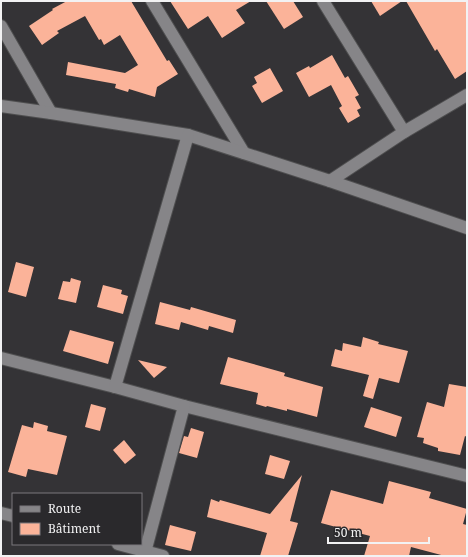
<svg xmlns="http://www.w3.org/2000/svg" width="468" height="557" viewBox="0 0 468 557" font-family="'Noto Serif',serif">
	<rect width="100%" height="100%" fill="#343336"/>
	<g fill="#fbb399">
		<polygon points="67,1 131,1 167,61 169,60 178,74 157,87 155,97 129,89 128,92 115,88 116,84 66,75 68,62 125,73 138,65 120,35 104,45 101,39 99,40 85,16 57,31 59,33 42,45 29,26 53,10 52,9"/>
		<polygon points="170,1 251,1 236,10 245,23 222,38 208,16 188,29"/>
		<polygon points="266,1 293,1 303,17 284,29"/>
		<polygon points="371,1 402,1 380,16"/>
		<polygon points="406,1 467,1 467,71 455,79 437,49 435,51"/>
		<polygon points="332,55 345,78 348,76 359,95 355,97 361,108 357,110 360,116 348,123 339,108 342,106 331,85 309,97 296,73 309,66 310,68"/>
		<polygon points="270,68 283,91 262,103 252,86 257,83 254,77"/>
		<polygon points="16,262 34,267 26,297 8,292"/>
		<polygon points="71,278 81,281 76,303 58,299 63,281 70,282"/>
		<polygon points="103,285 122,290 121,294 128,296 123,314 97,307"/>
		<polygon points="160,302 190,310 191,307 236,320 233,333 209,326 208,330 181,322 179,330 155,324"/>
		<polygon points="70,330 114,342 108,364 63,351"/>
		<polygon points="363,337 379,342 378,344 408,351 399,383 379,378 373,399 363,396 369,375 331,366 335,349 342,351 343,343 361,347"/>
		<polygon points="228,357 285,373 284,376 323,387 317,417 287,409 287,411 267,406 266,407 256,404 258,393 220,384"/>
		<polygon points="138,360 167,367 154,378"/>
		<polygon points="449,384 467,387 467,437 465,436 460,455 438,451 438,448 423,443 424,438 417,437 427,402 444,407"/>
		<polygon points="91,404 106,408 100,431 85,427"/>
		<polygon points="371,407 402,417 396,437 364,427"/>
		<polygon points="34,422 48,426 47,431 67,436 57,475 28,469 26,477 8,472 22,425 33,428"/>
		<polygon points="191,428 204,432 197,458 179,453 184,436 188,437"/>
		<polygon points="124,440 136,455 125,464 113,450"/>
		<polygon points="270,455 290,461 284,479 265,474"/>
		<polygon points="302,475 290,521 298,523 288,556 260,556 267,533 207,517 211,499 219,502 220,500 270,514"/>
		<polygon points="389,481 431,492 429,498 467,509 463,524 467,525 467,556 445,556 411,547 409,556 364,556 370,536 321,523 331,490 383,504"/>
		<polygon points="170,525 196,532 191,551 165,545"/>
	</g>
	<g fill="none" stroke-linecap="round" stroke-linejoin="round">
		<g stroke="#4f4f50" stroke-width="14">
			<g id="street">
				<polyline points="152,1 244,153"/>
				<polyline points="323,1 404,132"/>
				<polyline points="1,26 51,113"/>
				<polyline points="1,106 51,113 188,135 330,181 467,228"/>
				<polyline points="330,181 404,132 467,95"/>
				<polyline points="1,358 115,387 184,406 467,476"/>
				<polyline points="115,387 188,135"/>
				<polyline points="1,513 13,516"/>
				<polyline points="118,544 163,556"/>
				<polyline points="144,556 184,406"/>
			</g>
		</g>
		<use href="#street" stroke="#868588" stroke-width="12"/>
	</g>
	<rect width="468" height="557" fill="none" stroke="#f2f2f3" stroke-width="4"/>
	<rect x="12" y="493" width="130" height="52" fill="#2a292c" stroke="#7a797c"/>
	<rect x="20" y="506" width="20" height="6" fill="#868588" stroke="#7a797c"/>
	<text x="48" y="513" font-size="12" fill="#f2f2f3">Route</text>
	<rect x="20" y="523" width="20" height="12" fill="#fbb399" stroke="#7a797c"/>
	<text x="48" y="533" font-size="12" fill="#f2f2f3">Bâtiment</text>
	<path d="M328 537v6h101v-6" fill="none" stroke="#f2f2f3" stroke-width="2"/>
	<text x="334" y="537" font-size="12" fill="#f2f2f3" stroke="#2a292c" stroke-width="3" paint-order="stroke">50 m</text>
</svg>
